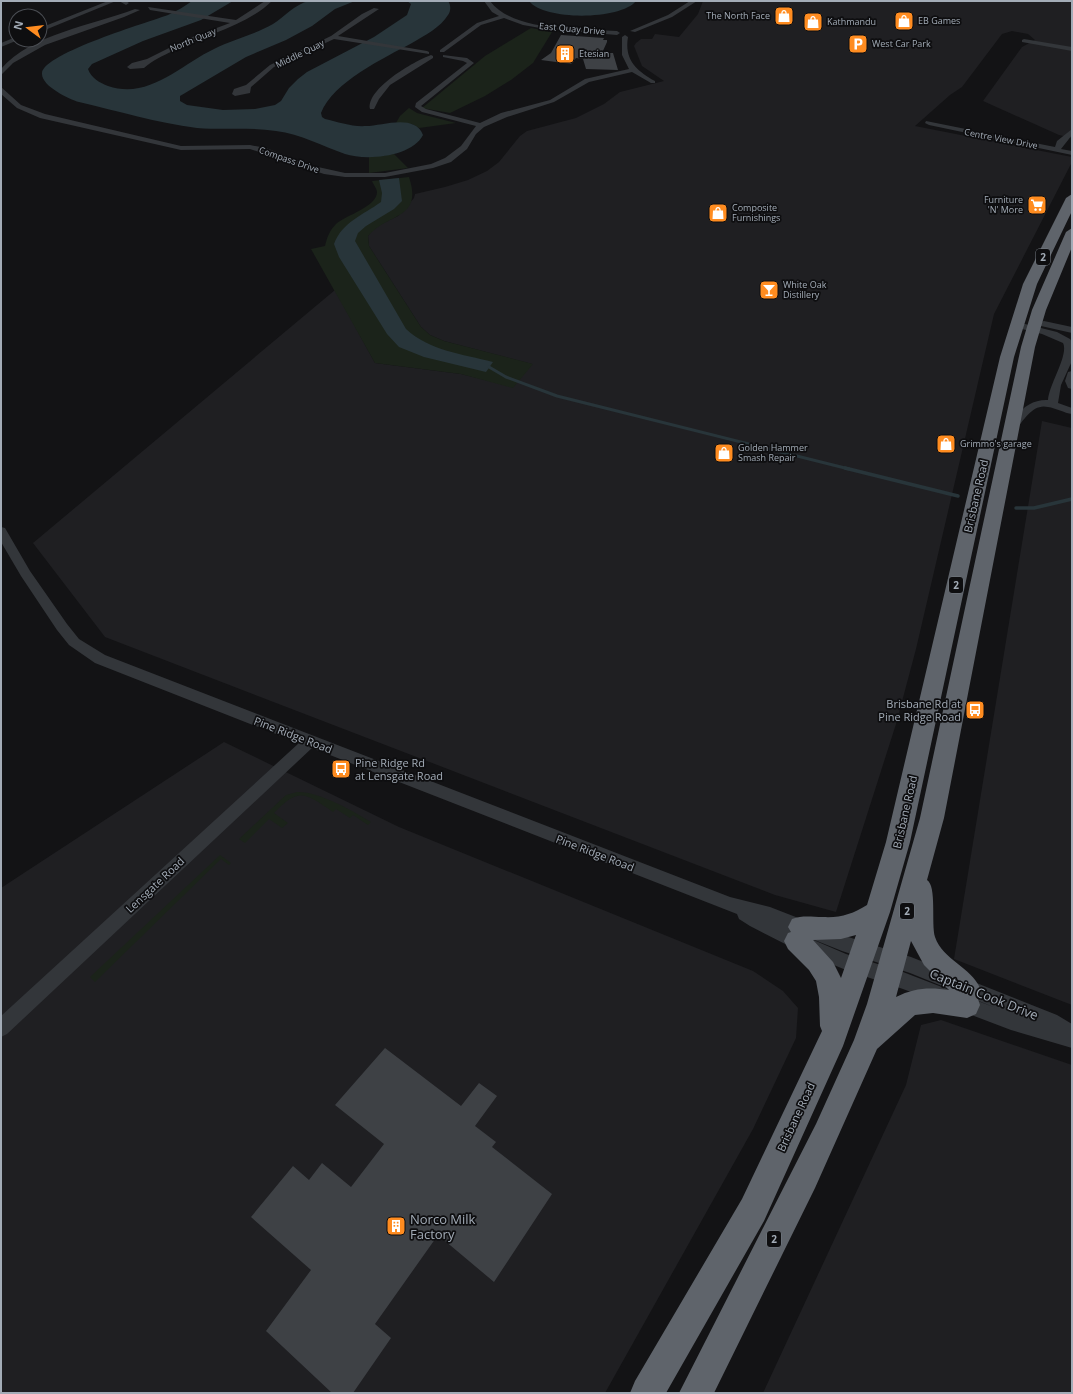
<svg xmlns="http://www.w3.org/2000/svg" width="1073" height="1394" viewBox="0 0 1073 1394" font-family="'Open Sans',sans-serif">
	<rect width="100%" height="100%" fill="#131315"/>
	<g fill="#1f1f22">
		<polygon points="703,1 1072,1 1072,138 1059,135 983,101 1022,47 1035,40 1028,34 1012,31 1002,34 962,87 950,95 915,126 1072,157 1072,162 994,314 916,649 896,724 836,912 775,895 105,637 33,543 335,290 375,363 461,374 513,387 532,364 444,341 430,335 421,327 369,246 368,236 375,227 398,216 414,198 415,194 445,187 468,180 487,171 499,162 520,136 527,131 576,118 604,104 620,92 664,81 642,66 634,46 636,43 641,39 652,39 655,34 679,37 698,14"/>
		<polygon points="1042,421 1072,428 1072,1005 954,959"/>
		<polygon points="224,742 399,827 753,971 783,991 798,1008 796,1038 753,1129 605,1393 1,1393 1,888"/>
		<polygon points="941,1020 1072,1065 1072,1393 763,1393 906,1085 921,1025"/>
	</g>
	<g fill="#1b231a">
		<polygon points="531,28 552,32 533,63 511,80 485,96 450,113 422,108 485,56"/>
		<polygon points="409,108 417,113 456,123 419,128 412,124 396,123 400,116"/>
		<polygon points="394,154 408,168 369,173 369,156"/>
		<path d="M409,177C423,220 389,212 368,236L369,246L421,327L430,335L444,341L533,364L513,388L461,374L375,363L311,249L325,246C327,238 329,231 336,224C346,215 377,207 377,192C377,189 373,184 372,181Z"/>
		<path d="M297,792C318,791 353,811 371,822L368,825L353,815L350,818L336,809L333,812C305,793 299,787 274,813L288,823L282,828L269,819L245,843L239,839L286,795Z"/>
		<polygon points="220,855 231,863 229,865 221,859 95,982 90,977"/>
	</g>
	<g fill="#28353a">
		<path d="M192,1H233L201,20L143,41L92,64L88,69C91,78 100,83 108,86C149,100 180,65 214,49C233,39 254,35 273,24C284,17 295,4 309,1C323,0 340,1 355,1L335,9L312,26L286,40L246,57L180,96V101L187,105L223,110L255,109L275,105L281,101L289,88L298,79L307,72L374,37L407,15L411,4L407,1H448C451,5 451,11 448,15C441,27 424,36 412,43C384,58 333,82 321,113L322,117L325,119C338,122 352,127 366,126C382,126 415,113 423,135C412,157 366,161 345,154C322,146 301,134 276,131C250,127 224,130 197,128C157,123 118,111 79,102C69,99 41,86 42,73C44,53 149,22 168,15C177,11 185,6 192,1Z"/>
		<path d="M529,1H636C621,20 544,21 529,1Z"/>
		<path d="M399,178L402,201L394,209L366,226L358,233L355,241L406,329C430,351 462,354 493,362L486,372L424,357L399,347L387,334L339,257L334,244C342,222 363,215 381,202L382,193L379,180Z"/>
	</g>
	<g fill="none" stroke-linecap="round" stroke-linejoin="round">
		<polyline stroke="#28353a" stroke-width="3" points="489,367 506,377 557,396 849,469"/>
		<g stroke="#28353a" stroke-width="3.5">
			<polyline points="845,468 958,496"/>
			<polyline points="1016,508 1034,508 1072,499"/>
		</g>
	</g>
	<g fill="#3e4145">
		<polygon points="561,35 604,38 603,40 607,40 607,42 602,53 613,53 618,70 586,69 583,59 576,58 571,64 541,60 551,53"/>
		<polygon points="385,1048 461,1106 479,1083 497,1096 475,1126 496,1142 492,1147 552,1194 494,1282 438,1235 375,1324 391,1338 353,1393 332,1393 266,1331 311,1270 251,1217 293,1166 309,1180 322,1163 351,1187 384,1144 335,1105"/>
	</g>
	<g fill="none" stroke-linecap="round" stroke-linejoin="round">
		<g fill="#33363a" fill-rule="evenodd">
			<polygon points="108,1 116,1 40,32 40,28"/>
			<polygon points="119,1 126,1 129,3 126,5"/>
			<path d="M265,1H272C245,27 205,34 173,51C162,56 153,60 144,68L130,69L127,67L132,63L147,59L187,39L230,23L150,10L148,7L236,20Z"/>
			<path d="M484,1H490C513,32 581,29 617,31L620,33L617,35L546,29L523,25L504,18L481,25L444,52H440V50L477,23L499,16L492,12Z"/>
			<polygon points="690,1 697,1 672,17 635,32 630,31 668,15"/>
			<polygon points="374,8 379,9 338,36 427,51 429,52 429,54 334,39 274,67 251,87 250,93 235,96 232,94 234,89 246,85 270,65 331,36 362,14"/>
			<path d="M135,9L140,10L124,17L45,45L13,63L1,75V69C31,34 93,25 135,9Z"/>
			<path d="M625,35L628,37C624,60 637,71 655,81V83H651L632,72L589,82L554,102L507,117L484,127L476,134L467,149L451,162L433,168L385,177H345L324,174L250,149L181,150L40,118L17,108L1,94V87L21,105L45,114L181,146L250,145L266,148L309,165L345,173H385L431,164L445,158L461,146L476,126L422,112L415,107L416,103L467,63L463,61L443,57V55L467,58L474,63L421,106L426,109L480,123L501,113L550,100L585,79L629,69L622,55V37Z"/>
			<polygon points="16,37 16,40 18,40 1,47 1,43"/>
			<polygon points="1024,39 1072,47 1072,51 1022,42 1022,40"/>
			<path d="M431,55L433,56V58L390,85L379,99L374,109H370C366,89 414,61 431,55Z"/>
			<polygon points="926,121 1055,147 1057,141 1072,129 1072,135 1061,149 1072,151 1072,155 929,125 925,123"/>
			<polygon points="1044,321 1072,327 1072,333 1041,326 1039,324 1041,322"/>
			<path d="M1017,322L1057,332L1070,339L1072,342V361L1061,385L1058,403L1072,408V414C1064,413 1056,408 1048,407C1033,403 1023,421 1015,431L1011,432L1006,429C1016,414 1028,399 1048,400C1049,384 1069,355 1063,343L1042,334L1014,327L1012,325L1014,323Z"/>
			<polygon points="1072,371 1072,389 1068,388 1065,381 1068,372"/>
			<path d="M1,527L5,528L30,571L67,624L79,639L105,655L730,897L770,907L842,935L911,957L1057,1015L1072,1024V1048L1011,1030L903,989L846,970L795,949L750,926L739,919L737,914L312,748L7,1034L1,1037V1016L299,743L95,663L69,645L57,630L21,576L1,542ZM802,935L842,951L910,973L996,1008L903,972L846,954Z"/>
		</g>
		<g fill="#5f646b" fill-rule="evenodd">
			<path d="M1072,194V211L1037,284L1014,357L910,842L890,912L843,1046L764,1221L666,1393H630L635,1381L742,1199L822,1031L820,1026L819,997L816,981L809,970L788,949L784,941L788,933L791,932L788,927L792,919C803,915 811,917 823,917C840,918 853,914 867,905L886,842L1000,357L1023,284L1066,198ZM856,935L841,978L833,962L813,940L841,939Z"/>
			<path d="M1072,228V247L1046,310L1035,347L944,818L927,880C937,886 931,924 935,937C943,960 971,967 980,988L977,996L980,1005L976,1014L967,1018L933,1013L915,1015L877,1049L815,1188L714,1393H679L816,1124L854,1040L867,1004L920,818L1021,347L1032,310L1066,232ZM911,941L924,965L949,990C929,987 914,988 896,997Z"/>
		</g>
	</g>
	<defs>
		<g id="shop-square" transform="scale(1)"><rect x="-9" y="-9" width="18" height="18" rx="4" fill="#ff8c20" stroke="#0e0e10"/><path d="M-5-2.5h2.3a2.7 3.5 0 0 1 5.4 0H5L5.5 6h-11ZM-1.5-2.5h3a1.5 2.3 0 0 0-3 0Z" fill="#fff"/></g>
		<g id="parking-square" transform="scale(1)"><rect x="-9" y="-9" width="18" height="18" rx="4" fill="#ff8c20" stroke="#0e0e10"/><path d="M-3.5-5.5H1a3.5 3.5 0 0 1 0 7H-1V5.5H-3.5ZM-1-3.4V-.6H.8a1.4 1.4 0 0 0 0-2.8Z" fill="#fff"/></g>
		<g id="building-square" transform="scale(1)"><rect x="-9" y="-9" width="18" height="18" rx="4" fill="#ff8c20" stroke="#0e0e10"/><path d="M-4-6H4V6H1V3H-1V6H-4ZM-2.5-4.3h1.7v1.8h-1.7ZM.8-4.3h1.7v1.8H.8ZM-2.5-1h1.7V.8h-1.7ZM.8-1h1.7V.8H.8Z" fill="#fff"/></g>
		<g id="supermarket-square" transform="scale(1)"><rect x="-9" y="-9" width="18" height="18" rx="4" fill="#ff8c20" stroke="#0e0e10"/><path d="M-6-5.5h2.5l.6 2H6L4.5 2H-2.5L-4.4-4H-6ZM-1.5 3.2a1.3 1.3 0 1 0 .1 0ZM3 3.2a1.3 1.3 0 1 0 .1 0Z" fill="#fff"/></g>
		<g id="bar-square" transform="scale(1)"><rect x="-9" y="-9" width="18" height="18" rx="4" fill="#ff8c20" stroke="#0e0e10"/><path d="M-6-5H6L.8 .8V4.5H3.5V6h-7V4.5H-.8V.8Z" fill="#fff"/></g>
		<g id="bus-square" transform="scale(1)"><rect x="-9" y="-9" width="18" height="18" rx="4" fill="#ff8c20" stroke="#0e0e10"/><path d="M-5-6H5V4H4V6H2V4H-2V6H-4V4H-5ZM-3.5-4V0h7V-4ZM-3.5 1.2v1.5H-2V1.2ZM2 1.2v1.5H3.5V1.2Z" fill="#fff"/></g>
	</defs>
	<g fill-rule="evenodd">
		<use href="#shop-square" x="784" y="16"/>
		<use href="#shop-square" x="904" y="21"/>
		<use href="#shop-square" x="813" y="22"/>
		<use href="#parking-square" x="858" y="44"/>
		<use href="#building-square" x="565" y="54"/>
		<use href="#supermarket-square" x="1037" y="205"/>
		<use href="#shop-square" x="718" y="213"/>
		<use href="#bar-square" x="769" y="290"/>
		<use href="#shop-square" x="946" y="444"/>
		<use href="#shop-square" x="724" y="453"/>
		<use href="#bus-square" x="975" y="710"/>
		<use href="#bus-square" x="341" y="769"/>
		<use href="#building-square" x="396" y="1226"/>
	</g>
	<g text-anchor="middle" stroke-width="3.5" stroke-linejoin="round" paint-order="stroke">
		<g font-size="9" fill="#a3acb7" stroke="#0e0e10" text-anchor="start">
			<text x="770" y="19" text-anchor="end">The North Face</text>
			<text x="918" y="24">EB Games</text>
			<text x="827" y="25">Kathmandu</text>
			<text x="872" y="47">West Car Park</text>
			<text x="579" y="57">Etesian</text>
			<text x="1023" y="203" text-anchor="end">Furniture<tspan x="1023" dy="10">'N' More</tspan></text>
			<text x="732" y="211">Composite<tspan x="732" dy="10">Furnishings</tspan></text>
			<text x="783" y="288">White Oak<tspan x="783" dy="10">Distillery</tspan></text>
			<text x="960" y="447">Grimmo's garage</text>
			<text x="738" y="451">Golden Hammer<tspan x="738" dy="10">Smash Repair</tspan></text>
		</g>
		<g font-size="9" fill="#a3acb7" stroke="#0e0e10">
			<text transform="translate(572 29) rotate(5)" y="3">East Quay Drive</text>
			<text transform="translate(193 40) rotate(-22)" y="3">North Quay</text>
			<text transform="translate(300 54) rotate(-26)" y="3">Middle Quay</text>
			<text transform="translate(1001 139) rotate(11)" y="3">Centre View Drive</text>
			<text transform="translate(289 160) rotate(19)" y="3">Compass Drive</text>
		</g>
		<g fill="#0e0e10" stroke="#767d85" stroke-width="1">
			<rect x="1036" y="249" width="14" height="16" rx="3"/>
			<rect x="949" y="577" width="14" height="16" rx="3"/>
			<rect x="900" y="903" width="14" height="16" rx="3"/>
			<rect x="767" y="1231" width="14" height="16" rx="3"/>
		</g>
		<g font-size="10" font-weight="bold" fill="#a3acb7">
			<text x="1043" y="261">2</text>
			<text x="956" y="589">2</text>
			<text x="907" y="915">2</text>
			<text x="774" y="1243">2</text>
		</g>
		<g font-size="11" fill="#a3acb7" stroke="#0e0e10">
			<text transform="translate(976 496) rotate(-77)" y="4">Brisbane Road</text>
			<text transform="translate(293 735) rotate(21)" y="4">Pine Ridge Road</text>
			<text transform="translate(905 812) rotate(-77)" y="4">Brisbane Road</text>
			<text transform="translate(595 853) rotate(21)" y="4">Pine Ridge Road</text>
			<text transform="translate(155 885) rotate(-43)" y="4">Lensgate Road</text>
			<text transform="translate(796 1117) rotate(-65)" y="4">Brisbane Road</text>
		</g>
		<g font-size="11" fill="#a3acb7" stroke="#0e0e10" text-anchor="end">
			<text x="961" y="708">Brisbane Rd at<tspan x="961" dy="13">Pine Ridge Road</tspan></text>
			<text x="355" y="767" text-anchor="start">Pine Ridge Rd<tspan x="355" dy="13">at Lensgate Road</tspan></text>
		</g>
		<g font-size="13" fill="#a3acb7" stroke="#0e0e10">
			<text transform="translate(984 994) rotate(22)" y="5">Captain Cook Drive</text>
		</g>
		<g font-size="13" fill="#a3acb7" stroke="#0e0e10" text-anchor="start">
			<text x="410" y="1224">Norco Milk<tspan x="410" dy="15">Factory</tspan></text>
		</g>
	</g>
	<rect width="1073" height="1394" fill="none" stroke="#a3acb7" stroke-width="4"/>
	<g transform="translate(28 28) rotate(285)"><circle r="19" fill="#0e0e10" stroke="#4a4d53"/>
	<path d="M0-3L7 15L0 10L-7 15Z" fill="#ff8c20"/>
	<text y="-6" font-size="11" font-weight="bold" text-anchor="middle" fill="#a3acb7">N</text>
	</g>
</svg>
